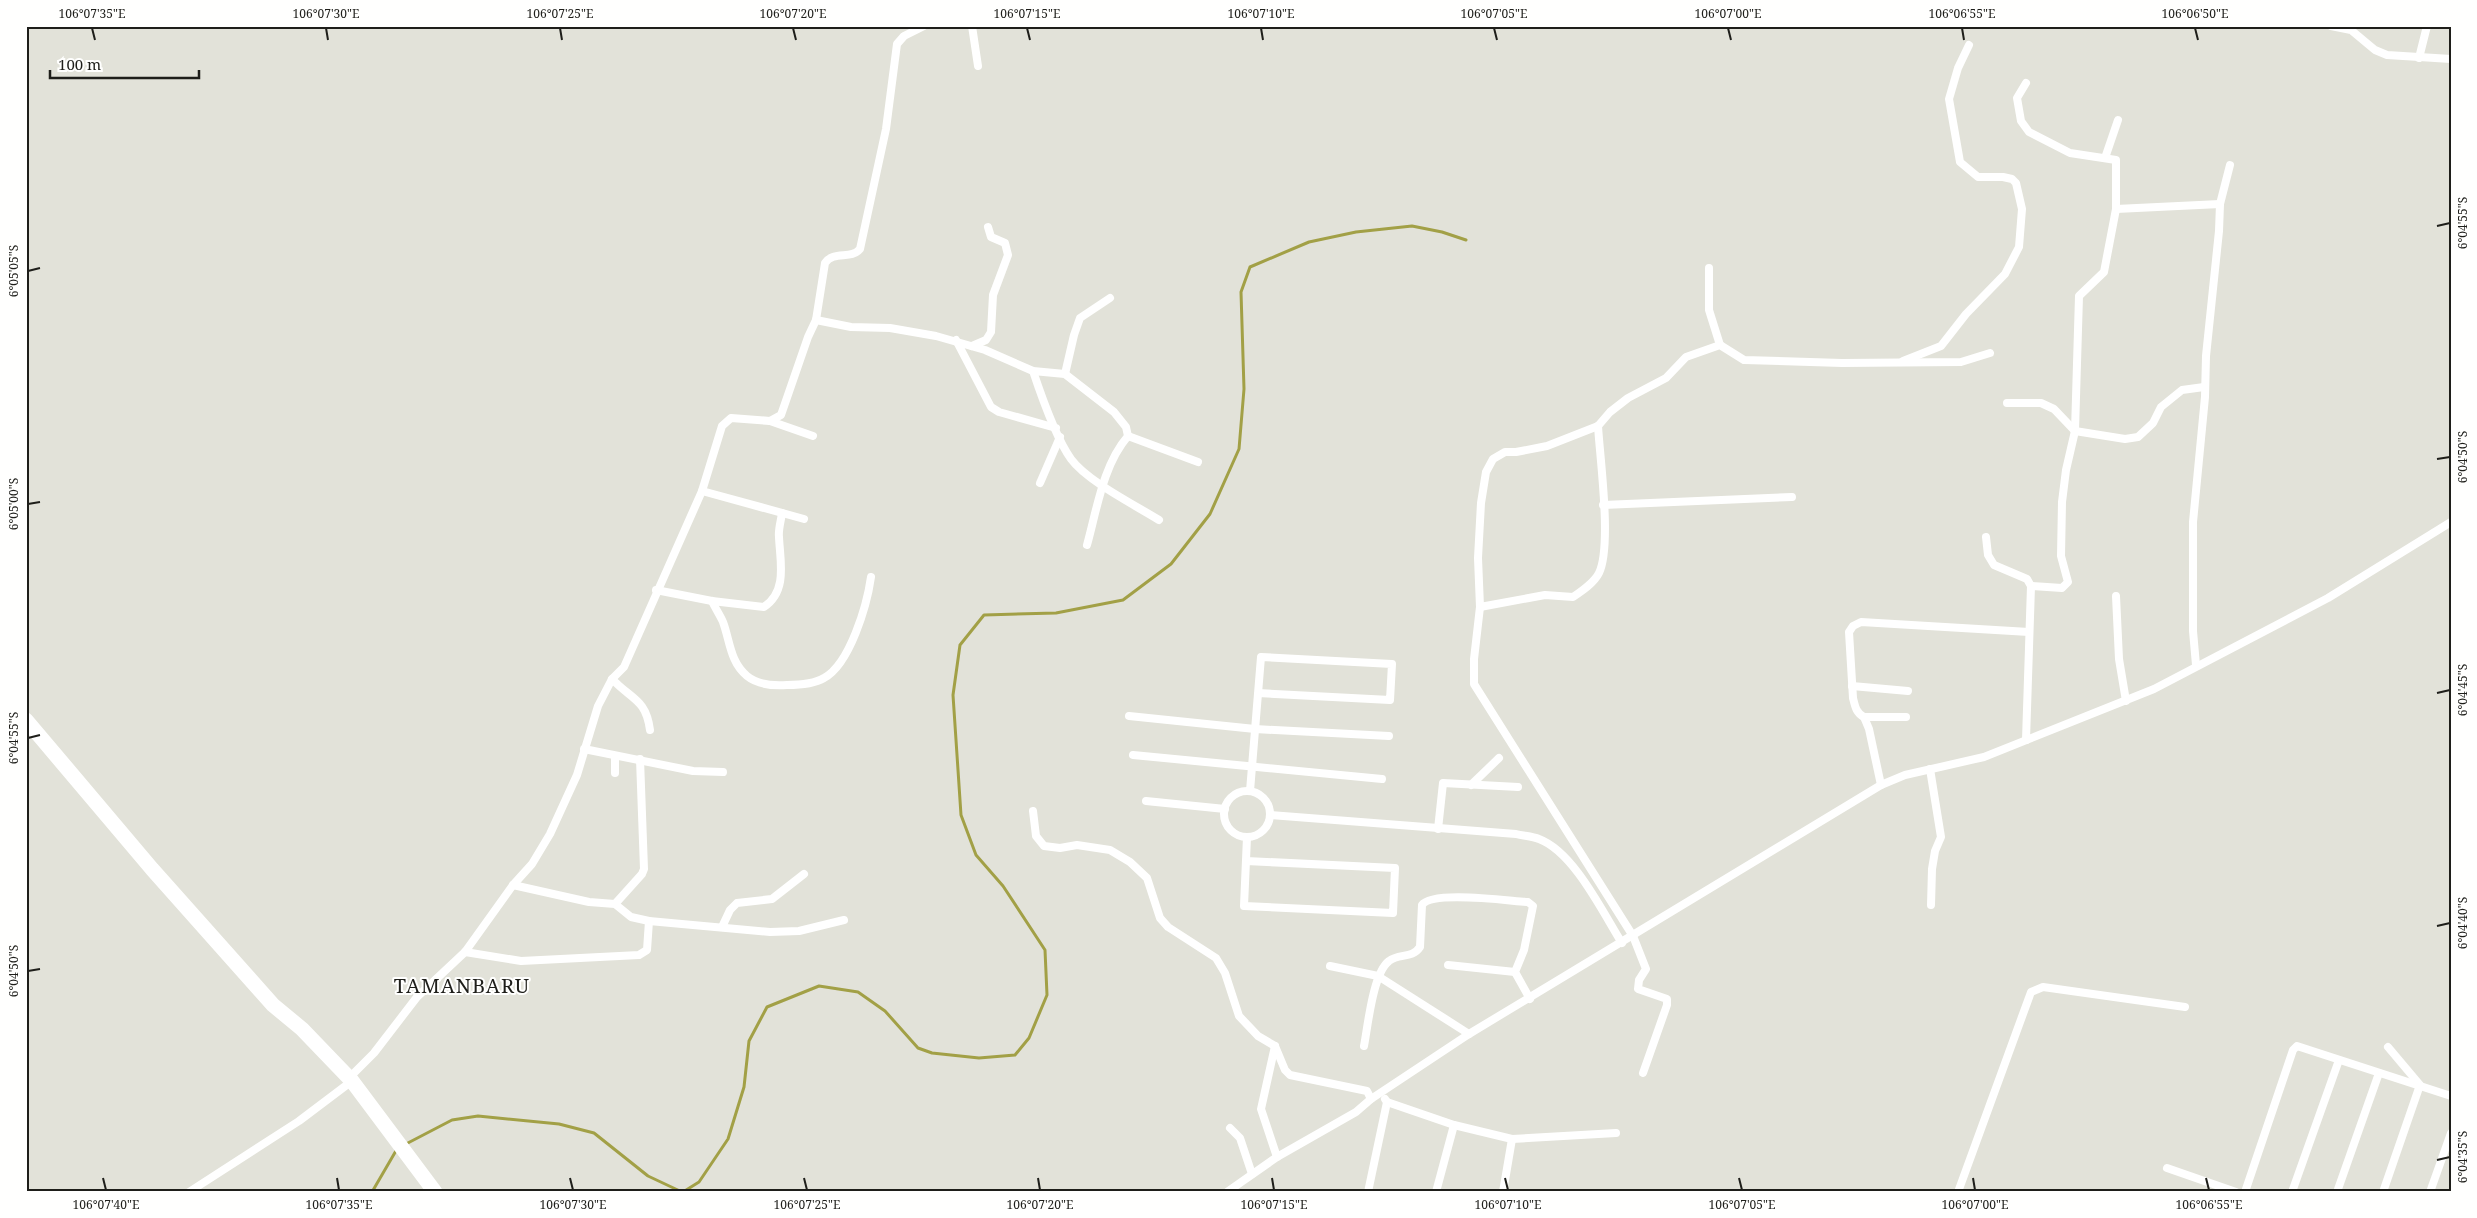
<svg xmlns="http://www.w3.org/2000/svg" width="2477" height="1218" viewBox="0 0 2477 1218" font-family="'Noto Serif',serif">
	<rect width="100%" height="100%" fill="#e2e2d9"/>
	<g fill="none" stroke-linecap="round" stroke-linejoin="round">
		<g stroke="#a2a046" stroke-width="3">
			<polyline points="404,1145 452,1120 478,1116 559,1124 594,1133 648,1176 682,1192"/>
			<polyline points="372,1192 397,1149"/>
			<polyline points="683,1192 699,1182 728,1139 744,1087 749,1041 767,1007 819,986 858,992 885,1011 918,1048 932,1053 979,1058 1015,1055 1029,1038 1047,995 1045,950 1003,886 976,855 961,815 953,695 960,645 984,615 1056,613 1123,600 1171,564 1210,514 1239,449 1244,389 1241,292 1250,267 1309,242 1356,232 1412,226 1442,232 1466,240"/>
		</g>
		<g stroke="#fff" stroke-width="8">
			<polyline points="972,26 978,66"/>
			<polyline points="2331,26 2351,30 2375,50 2387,55 2451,59"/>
			<polyline points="2419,58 2427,26"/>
			<polyline points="2026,83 2017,98 2021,121 2029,132 2070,153 2116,160 2116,209 2104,272 2079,296 2075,431 2066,470 2062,502 2061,556 2068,582 2062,588 2031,586"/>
			<polyline points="2105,158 2118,120"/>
			<polyline points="2116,209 2220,204"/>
			<polyline points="1709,268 1709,310 1720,345"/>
			<path d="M816,320L851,327L890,328L936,336L985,350L1033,371L1065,374L1114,412L1126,427L1128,436C1103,465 1097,509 1087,545"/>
			<polyline points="956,340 991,407 999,412 1056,428"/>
			<polyline points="972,346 986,340 991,332 993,295 1008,255 1005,243 991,237 988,227"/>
			<polyline points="1903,361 1941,346 1966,314 2005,274 2019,247 2022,209 2016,183 2012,179 2003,177 1978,177 1960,162 1949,99 1958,68 1969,45"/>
			<path d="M1033,371C1041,395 1056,438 1071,459C1087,481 1135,505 1159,520"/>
			<polyline points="1065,374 1074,335 1080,318 1110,298"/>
			<polyline points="2007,403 2041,403 2054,409 2075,431 2125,439 2138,437 2153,423 2161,407 2182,390 2204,387"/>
			<polyline points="770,421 813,436"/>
			<polyline points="1128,436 1198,462"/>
			<polyline points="1040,483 1060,437"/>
			<polyline points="702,491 804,519"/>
			<polyline points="1603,505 1792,497"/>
			<polyline points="1986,537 1988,555 1994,565 2027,579 2031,586 2026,740"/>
			<path d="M656,590L712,601L764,607C788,591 780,561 779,537C778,530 781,521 782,513"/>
			<polyline points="2116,596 2119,659 2126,701"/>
			<path d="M712,601C715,608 720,615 723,622C730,641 730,662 747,676C758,685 773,686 787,685C798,685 814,684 824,678C850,664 867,605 871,577"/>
			<path d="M1480,607L1545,595L1573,597C1582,591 1594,583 1599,573C1612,546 1600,459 1598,426"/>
			<polyline points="2196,665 2193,631 2193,522 2205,397 2206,356 2219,231 2220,204 2230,165"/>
			<path d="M612,679C632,700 646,699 650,730"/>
			<polyline points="1852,686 1908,691"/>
			<polyline points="1129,716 1255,729 1389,736"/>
			<polyline points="1864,717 1906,717"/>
			<polyline points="584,749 693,771 723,772"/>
			<polyline points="1133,755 1382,779"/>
			<polyline points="615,757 615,773"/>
			<polyline points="1930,769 1941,837 1935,851 1932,869 1931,905"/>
			<polyline points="1471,785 1499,758"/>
			<path d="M1881,785L1869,729L1864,717C1856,713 1855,706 1853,698L1849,632L1853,626L1861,622L2029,632"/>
			<circle cx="1247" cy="814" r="23"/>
			<polyline points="1250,791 1261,657 1392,664 1390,700 1258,693"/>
			<polyline points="1146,801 1225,809"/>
			<polyline points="1033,811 1036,836 1044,846 1060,848 1077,845 1110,850 1130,862 1147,878 1160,918 1168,927 1216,958 1225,973 1239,1016 1258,1036 1275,1046 1285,1070 1290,1075 1367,1091 1371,1099"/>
			<path d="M1270,815L1516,834C1523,836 1532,836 1539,839C1574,852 1603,913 1622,943"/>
			<polyline points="1438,829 1443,783 1518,787"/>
			<polyline points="1246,861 1395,868 1393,913 1244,906 1247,837"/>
			<polyline points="513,885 589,902 615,904 631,917 649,921 770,932 799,931 844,920"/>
			<polyline points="615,904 642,874 644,869 640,759"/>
			<polyline points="722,927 730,910 737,903 772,899 804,874"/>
			<polyline points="465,952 521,961 639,955 647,950 649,921"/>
			<polyline points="1448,965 1515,972"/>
			<polyline points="1330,966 1378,976 1469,1034"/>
			<polyline points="1275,1046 1261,1109 1277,1157"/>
			<path d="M1364,1046C1368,1025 1373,973 1389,961C1399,953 1412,959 1420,947L1422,905C1432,890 1509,901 1528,902L1533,906L1524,950L1515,972L1530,999"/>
			<polyline points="1643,1073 1667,1005 1667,999 1638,989 1639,980 1646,969 1633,936 1474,684 1474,659 1480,607 1478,558 1481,503 1486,472 1493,459 1505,452 1516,452 1547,446 1598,426 1610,412 1628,398 1666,378 1686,357 1720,345 1744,360 1842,363 1961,362 1990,353"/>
			<path d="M349,1078L374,1053L417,997L465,952L513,885L532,864L550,834L577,775L598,706L612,679L624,667L702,491L722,426L731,418L770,421L781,415L808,337L816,320L825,263C834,250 851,260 860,249L886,129L897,44L904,36L924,26"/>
			<polyline points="1387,1102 1454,1125 1512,1139 1616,1133"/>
			<polyline points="1230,1128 1240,1138 1252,1174"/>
			<polyline points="2167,1168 2236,1192"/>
			<polyline points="189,1192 299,1121 352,1081"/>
			<polyline points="1227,1192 1277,1157 1356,1112 1371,1099 1469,1034 1881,785 1905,775 1984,757 2154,689 2328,598 2451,522"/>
			<polyline points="1368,1192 1387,1102 1385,1099"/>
			<polyline points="1436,1192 1454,1125"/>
			<polyline points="1503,1192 1512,1139"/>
			<polyline points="1958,1192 2031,992 2043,987 2185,1007"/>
			<polyline points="2245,1192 2293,1050 2297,1046 2451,1096"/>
			<polyline points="2292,1192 2339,1060"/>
			<polyline points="2337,1192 2379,1073"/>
			<polyline points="2383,1192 2420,1085 2388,1047"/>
			<polyline points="2430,1192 2451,1133"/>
		</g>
		<polyline stroke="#fff" stroke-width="15" points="26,720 152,869 273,1005 302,1029 352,1081 435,1192"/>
	</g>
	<path fill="none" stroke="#1e1e1a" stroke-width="2" d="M92,28L95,40M326,28L328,40M560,28L562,40M793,28L796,40M1027,28L1030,40M1261,28L1263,40M1494,28L1497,40M1728,28L1731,40M1962,28L1964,40M2195,28L2198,40M2437,226L2450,223M28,271L40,268M2437,459L2450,457M28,504L40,502M2437,693L2450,690M28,738L40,735M2437,926L2450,923M28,971L40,969M2437,1160L2450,1157M103,1178L106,1190M337,1178L339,1190M570,1178L573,1190M804,1178L807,1190M1038,1178L1040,1190M1272,1178L1274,1190M1505,1178L1508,1190M1739,1178L1742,1190M1973,1178L1975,1190M2206,1178L2209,1190"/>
	<g text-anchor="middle" stroke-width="4" stroke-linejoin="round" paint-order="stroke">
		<g font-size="20" letter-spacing="1" fill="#1e1e1a" stroke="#fffffe">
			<text x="462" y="993">TAMANBARU</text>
		</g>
	</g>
	<rect width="2477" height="1218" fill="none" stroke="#fffffe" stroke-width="55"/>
	<path d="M50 70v8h149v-8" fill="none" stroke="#1e1e1a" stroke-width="2.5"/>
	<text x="58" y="70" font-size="15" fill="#1e1e1a" stroke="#fffffe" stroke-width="4" paint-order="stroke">100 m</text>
	<rect x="28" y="28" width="2422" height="1162" fill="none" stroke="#1e1e1a" stroke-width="2"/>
	<g font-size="12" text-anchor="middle" fill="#1e1e1a">
		<text x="92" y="18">106°07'35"E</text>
		<text x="326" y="18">106°07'30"E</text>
		<text x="560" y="18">106°07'25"E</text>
		<text x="793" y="18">106°07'20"E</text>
		<text x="1027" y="18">106°07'15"E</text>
		<text x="1261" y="18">106°07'10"E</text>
		<text x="1494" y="18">106°07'05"E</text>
		<text x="1728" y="18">106°07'00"E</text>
		<text x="1962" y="18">106°06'55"E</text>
		<text x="2195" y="18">106°06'50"E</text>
		<text transform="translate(2463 223) rotate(-90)" y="4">6°04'55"S</text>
		<text transform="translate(14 271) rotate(-90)" y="4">6°05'05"S</text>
		<text transform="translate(2463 457) rotate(-90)" y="4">6°04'50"S</text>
		<text transform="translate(14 504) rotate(-90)" y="4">6°05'00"S</text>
		<text transform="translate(2463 690) rotate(-90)" y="4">6°04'45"S</text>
		<text transform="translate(14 738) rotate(-90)" y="4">6°04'55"S</text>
		<text transform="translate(2463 923) rotate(-90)" y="4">6°04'40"S</text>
		<text transform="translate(14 971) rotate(-90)" y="4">6°04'50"S</text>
		<text transform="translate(2463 1157) rotate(-90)" y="4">6°04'35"S</text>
		<text x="106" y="1209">106°07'40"E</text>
		<text x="339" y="1209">106°07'35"E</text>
		<text x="573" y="1209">106°07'30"E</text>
		<text x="807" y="1209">106°07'25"E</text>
		<text x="1040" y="1209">106°07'20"E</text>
		<text x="1274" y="1209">106°07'15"E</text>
		<text x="1508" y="1209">106°07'10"E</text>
		<text x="1742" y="1209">106°07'05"E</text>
		<text x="1975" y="1209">106°07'00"E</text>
		<text x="2209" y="1209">106°06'55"E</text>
	</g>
</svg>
